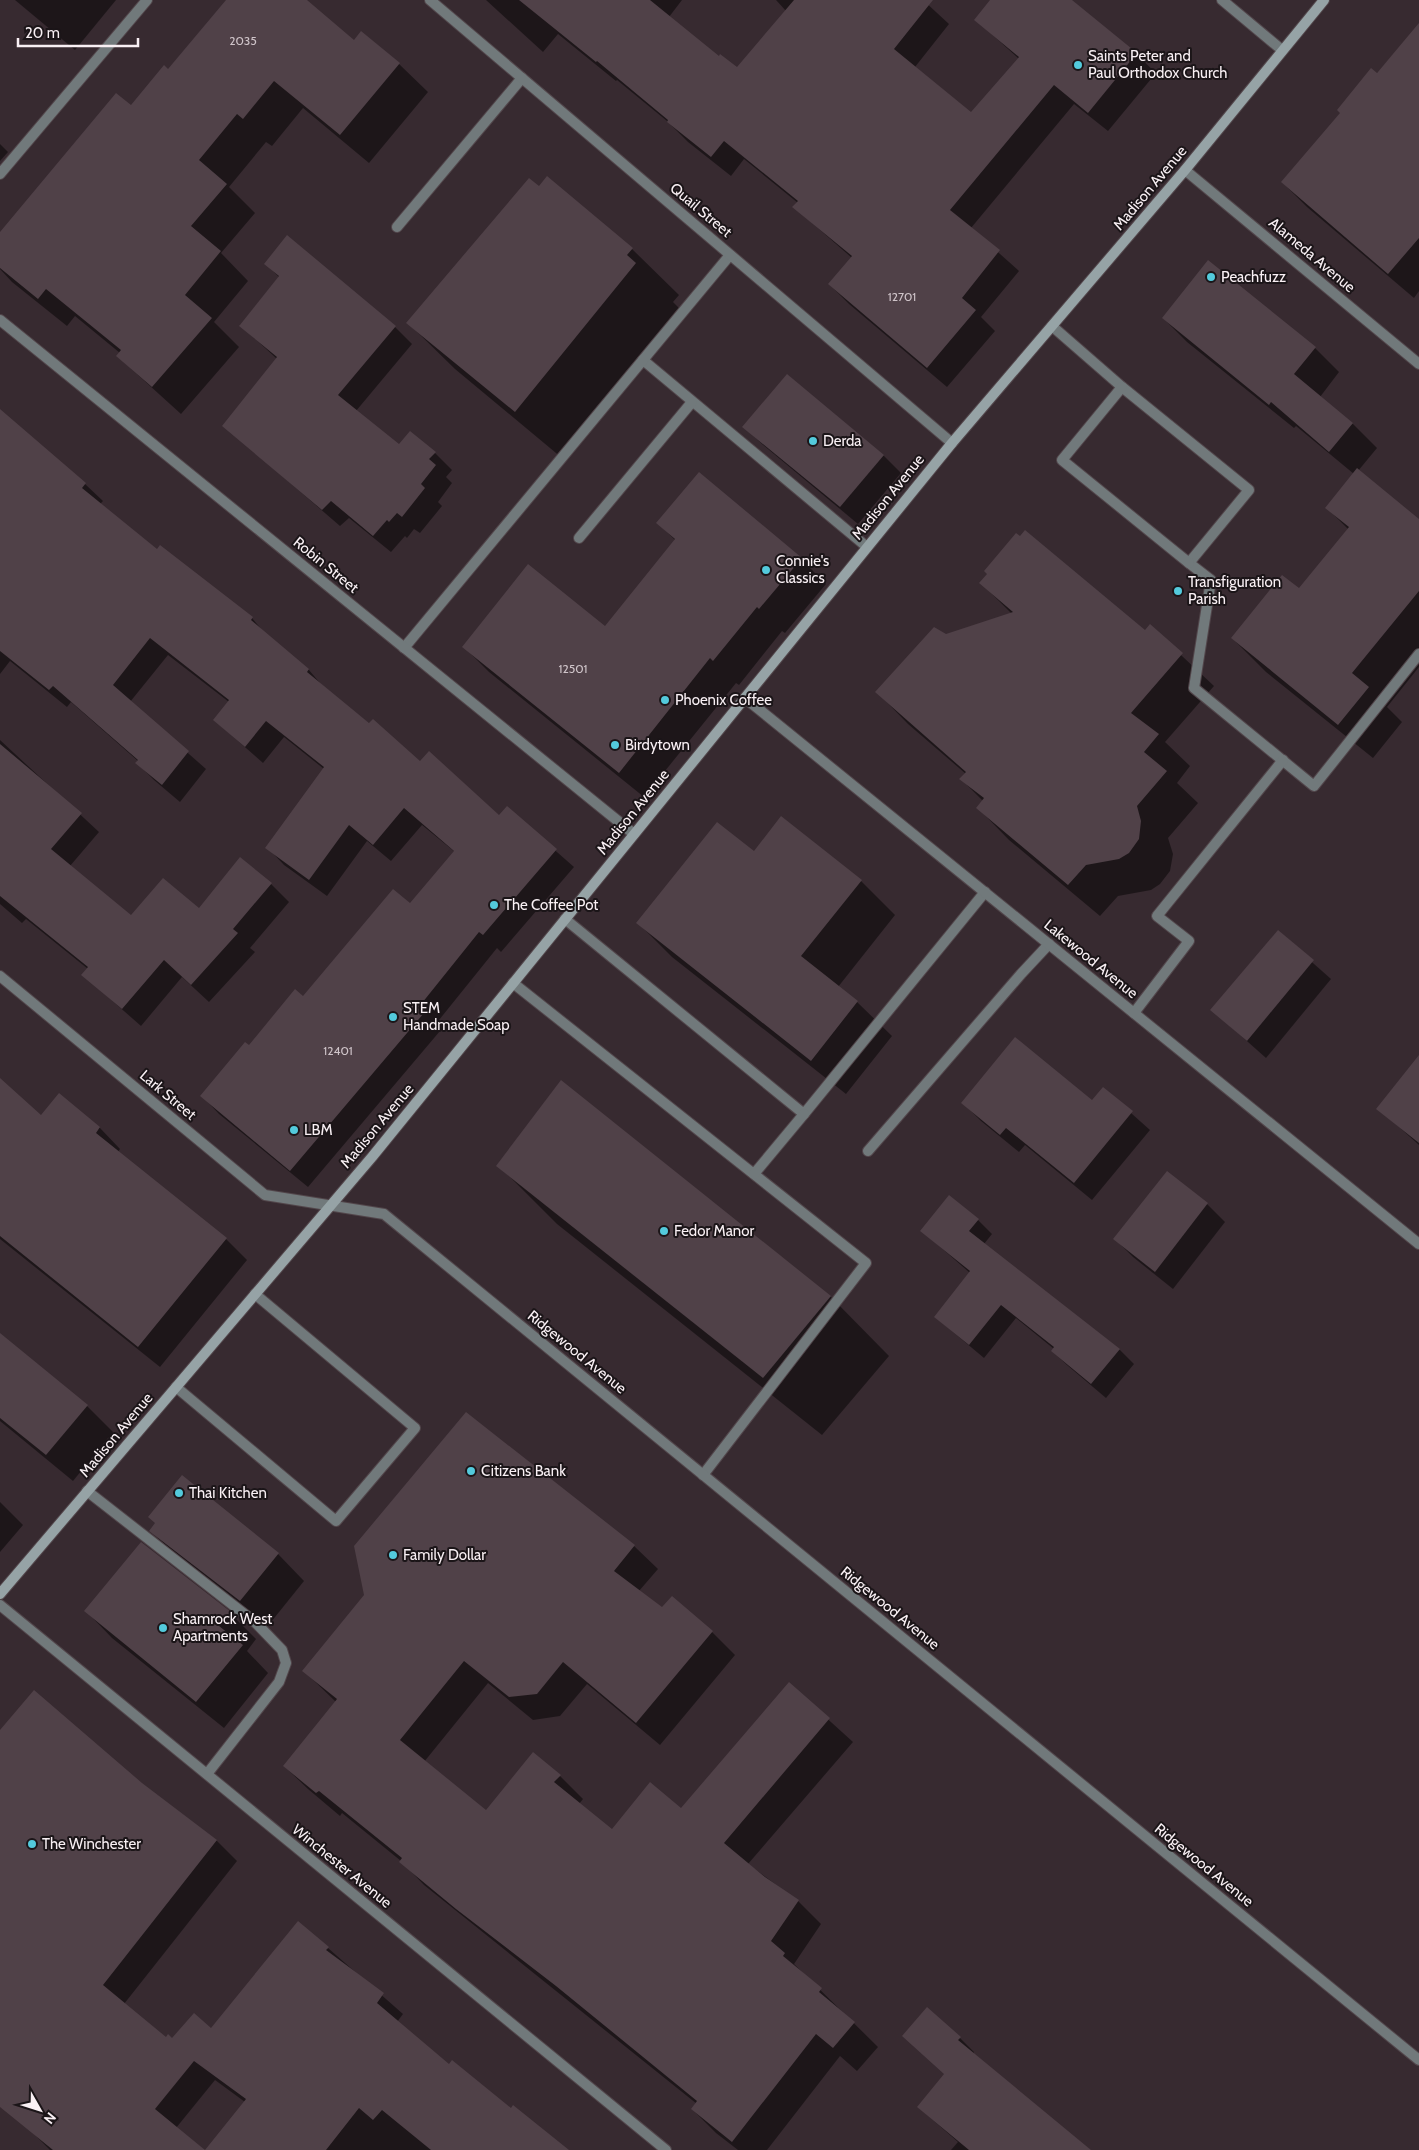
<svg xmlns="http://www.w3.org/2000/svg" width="1419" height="2150" viewBox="0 0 1419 2150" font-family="Cabin,sans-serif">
	<rect width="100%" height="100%" fill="#372a30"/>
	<g fill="#0007">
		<polygon points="15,0 116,0 75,50"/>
		<polygon points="227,0 305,0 354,42 399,64 428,92 369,163 303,108 272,146 266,142 229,187 255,213 221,253 248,281 214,322 239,347 181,414 117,356 120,353 75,316 67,326 12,282 0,269 0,234 168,70"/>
		<polygon points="486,0 682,0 669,17 719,58 738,68 786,11 776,0 923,0 949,24 915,67 971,113 1019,59 976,20 992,0 1070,0 1136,54 1156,73 1108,131 1074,104 971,228 1019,271 981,317 995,331 947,387 849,304 829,284 852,258 794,207 798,203 744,159 731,176 688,142 667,121 617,80 616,81 558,34 543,52"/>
		<polygon points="1419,25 1419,291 1414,298 1307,207 1282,182"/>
		<polygon points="0,144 8,152 0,161"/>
		<polygon points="539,187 632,249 679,295 673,302 682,311 562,458 455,369 408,323"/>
		<polygon points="288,237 395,327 412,344 356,411 399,446 435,453 452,470 446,477 452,483 438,502 442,506 420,533 414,529 407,538 405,536 391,552 349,518 340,526 224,426 277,359 240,325 279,277 266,264"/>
		<polygon points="1208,262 1315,348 1339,372 1320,397 1353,424 1377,448 1358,471 1419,520 1419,667 1387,707 1402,722 1373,758 1266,672 1232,638 1299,590 1348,529 1327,508 1354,474 1296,426 1294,428 1187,342 1163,318"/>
		<polygon points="787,376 884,456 901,473 858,524 762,444 744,427"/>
		<polygon points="0,411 85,484 103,501 100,504 157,550 252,618 268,637 309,670 325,689 420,763 500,816 507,808 574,867 501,952 497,948 435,1025 440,1031 308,1187 219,1114 202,1096 250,1047 303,998 410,905 455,852 422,825 391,861 367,841 327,896 284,865 267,847 324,769 284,737 263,763 214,720 229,702 168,655 130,702 206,769 180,802 154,780 137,763 138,761 71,702 67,707 10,661 0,674"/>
		<polygon points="700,474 801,559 826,584 785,633 782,631 739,685 736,683 644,797 489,672 464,647 605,628 676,541 658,523"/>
		<polygon points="981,583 1145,632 1150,626 1214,686 1165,742 1190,766 1177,783 1198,803 1168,838 1173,854 1170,871 1160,884 1151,890 1118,896 1100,916 1009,840 978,808 983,801 961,779 966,774 908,724 877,692 946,635 1012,614"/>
		<polygon points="0,740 99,832 70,866 131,917 199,910 271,884 289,902 250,948 255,952 209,1002 182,977 141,1026 83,975 88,969 26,919 22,923 0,904"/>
		<polygon points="754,853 861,881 895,915 838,987 857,1002 892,1036 846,1094 672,957 638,923"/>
		<polygon points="1278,932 1331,979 1266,1058 1212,1010"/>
		<polygon points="1419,1057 1419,1145 1378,1108"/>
		<polygon points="0,1080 41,1117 60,1095 100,1128 120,1149 118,1152 226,1239 247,1260 160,1367 0,1239"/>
		<polygon points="561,1082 831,1297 889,1356 822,1435 557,1224 498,1165"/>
		<polygon points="1103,1088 1150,1130 1092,1200 1025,1145 1019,1152 981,1121 963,1103 1092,1102"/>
		<polygon points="1207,1204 1225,1222 1173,1289 1133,1257 1115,1239"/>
		<polygon points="978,1220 992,1234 984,1244 1120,1350 1134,1364 1106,1398 1067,1365 1052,1351 1054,1349 1016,1318 984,1358 935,1317 970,1273 922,1231"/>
		<polygon points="0,1335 87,1406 113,1432 73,1481 0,1421"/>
		<polygon points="0,1502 23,1525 0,1552"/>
		<polygon points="151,1531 278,1554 304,1581 267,1627 177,1557"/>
		<polygon points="634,1546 658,1569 639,1591 662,1609 712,1632 735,1655 660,1745 587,1684 560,1716 533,1720 488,1683 424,1762 486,1812 560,1776 583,1799 579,1804 612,1831 682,1810 789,1684 853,1742 748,1864 798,1901 821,1924 794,1964 878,2047 857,2071 840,2056 767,2150 738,2150 716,2133 692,2109 697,2104 424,1885 401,1861 342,1813 340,1816 308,1789 284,1766 336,1702 304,1671"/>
		<polygon points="86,1611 230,1613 256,1639 247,1651 268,1673 224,1728 112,1638"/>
		<polygon points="0,1732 142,1784 217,1841 237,1861 124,2004 166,2038 173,2040 212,2030 328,1948 403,2014 397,2022 449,2066 566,2150 207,2150 245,2102 215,2080 176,2128 204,2150 50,2150 0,2100"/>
		<polygon points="927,2009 960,2038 974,2052 973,2054 1084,2150 951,2150 958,2142 918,2107 945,2075"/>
	</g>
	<g fill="#504148" fill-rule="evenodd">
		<polygon points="226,0 307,0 354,40 361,31 400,63 340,135 274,81 243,119 237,114 199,160 227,184 191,226 221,251 185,295 212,318 152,387 116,356 121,350 46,289 38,299 0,268 0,232 116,93 131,105 164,65 168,69"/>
		<polygon points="519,0 650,0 719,56 720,54 737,67 794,0 933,0 894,49 971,112 1019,57 974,20 990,0 1072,0 1137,53 1088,113 1054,85 950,210 1000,250 962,298 976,310 927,368 828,284 852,256 792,207 798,201 724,141 711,157 667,122 668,120 597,61 596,62"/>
		<polygon points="1419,23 1419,238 1388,274 1281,182 1340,113 1337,110 1371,68 1377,73"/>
		<polygon points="547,176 633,248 627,255 636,263 515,412 406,323 529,178 539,186"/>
		<polygon points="287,235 396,326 338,395 399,444 410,431 436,452 429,459 436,465 421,484 425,488 402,517 397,513 389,522 387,520 373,536 331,501 322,510 222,426 277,357 239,326 279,276 264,264"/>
		<polygon points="1208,260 1316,347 1294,374 1353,423 1329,452 1271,402 1269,405 1162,318"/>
		<polygon points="787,374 884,455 840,507 742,427"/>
		<polygon points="0,409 86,483 82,488 157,549 160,545 253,617 251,620 309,669 307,672 369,723 373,719 420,761 429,751 499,815 507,806 557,849 483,935 479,932 418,1008 424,1013 290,1171 200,1096 245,1042 249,1045 295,989 303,996 393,889 410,903 454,851 404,808 373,845 349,825 309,880 265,848 324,767 266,721 245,747 213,720 229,700 150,638 113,685 189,751 162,785 135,763 138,760 53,686 49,690 0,651"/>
		<polygon points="1357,468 1419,519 1419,591 1352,673 1369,687 1338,725 1231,638 1282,575 1299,588 1349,527 1325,508"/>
		<polygon points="699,472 802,558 759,609 757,607 713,661 710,658 619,773 462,647 528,564 605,626 675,539 656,523"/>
		<polygon points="1025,530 1145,630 1150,624 1183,653 1131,713 1159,734 1144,752 1167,771 1137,806 1141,821 1139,839 1129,853 1119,859 1086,865 1068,885 976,808 984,798 959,779 966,772 875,692 934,627 946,634 1013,612 979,583 987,574 984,571 1016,533 1020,536"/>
		<polygon points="0,744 82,813 51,849 131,915 163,878 199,908 240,857 272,883 233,929 238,933 191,985 164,960 122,1009 81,975 88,967 0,896"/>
		<polygon points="781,816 862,880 801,956 858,1001 811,1061 636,923 717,822 754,851"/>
		<polygon points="1278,930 1314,960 1247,1041 1210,1010"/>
		<polygon points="1015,1037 1092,1100 1103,1087 1133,1111 1074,1183 1006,1128 1000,1135 961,1103"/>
		<polygon points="1419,1055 1419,1143 1376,1109"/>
		<polygon points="0,1078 41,1115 59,1093 100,1127 96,1133 227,1238 138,1347 0,1236"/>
		<polygon points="561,1080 831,1296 763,1378 496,1166"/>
		<polygon points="1167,1171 1208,1203 1155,1272 1113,1239"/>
		<polygon points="949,1195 979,1219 969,1231 1120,1349 1091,1384 1051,1351 1054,1347 1001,1305 969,1345 934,1317 970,1271 920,1231"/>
		<polygon points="0,1333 88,1405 46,1455 0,1418"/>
		<polygon points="466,1412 635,1545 614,1571 662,1607 672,1596 713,1631 636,1723 563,1662 537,1694 509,1697 464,1661 400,1740 486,1810 533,1752 561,1775 554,1782 612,1829 650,1782 681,1808 789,1682 830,1718 724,1843 765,1877 799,1900 771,1941 785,1953 783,1956 822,1988 819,1992 855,2022 833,2048 816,2034 732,2142 691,2109 697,2101 556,1986 456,1909 399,1862 402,1858 319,1791 316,1793 283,1766 337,1699 302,1671 364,1595 354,1546"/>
		<polygon points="182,1475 279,1553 240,1601 149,1531 155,1523 148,1517"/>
		<polygon points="141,1542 231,1612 219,1626 243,1645 196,1702 84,1611"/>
		<path d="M34,1690L142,1783L217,1840L103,1985L166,2037L168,2034L172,2038L194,2013L211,2028L298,1921L329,1947L326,1950L384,1993L377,2003L449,2064L452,2060L511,2108L513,2105L569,2150H431L382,2110L373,2120L359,2108L326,2150H53L0,2107V1730ZM194,2061L246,2099L205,2150L155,2109Z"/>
		<polygon points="927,2007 961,2037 958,2040 1091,2150 969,2150 917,2107 944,2074 902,2036"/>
	</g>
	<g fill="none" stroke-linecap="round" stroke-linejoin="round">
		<g stroke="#52464b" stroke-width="12">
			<g id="service">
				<polyline points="397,227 522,78"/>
				<polyline points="1052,326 1122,387 1249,490 1189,563 1211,580 1194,688 1314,786 1419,654"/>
				<polyline points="643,360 867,547"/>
				<polyline points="1122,387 1062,460 1189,563"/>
				<polyline points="579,538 692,402"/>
				<polyline points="404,648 730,255"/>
				<polyline points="565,919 804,1114 985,892"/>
				<polyline points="513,983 866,1263 703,1475"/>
				<polyline points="1134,1013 1189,941 1157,916 1283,760"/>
				<polyline points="868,1151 1021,974 1049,944"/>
				<polyline points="754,1174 804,1114"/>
				<polyline points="176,1387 336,1521 415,1428 255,1294"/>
				<polyline points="87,1491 256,1623 282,1650 286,1663 279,1682 207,1774"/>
			</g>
		</g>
		<g stroke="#52464b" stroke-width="12">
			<g id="minor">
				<polyline points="430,0 952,443"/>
				<polyline points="1222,0 1282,50"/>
				<polyline points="1185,170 1419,364"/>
				<polyline points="0,174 147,0"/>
				<polyline points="0,320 634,834"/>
				<polyline points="745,698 1419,1244"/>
				<polyline points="0,976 265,1195 384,1214 1419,2060"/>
				<polyline points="0,1605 666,2150"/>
			</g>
		</g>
		<g stroke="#52464b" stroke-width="12">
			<polyline id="secondary" points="0,1594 372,1157 952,443 1185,170 1324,0"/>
		</g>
		<use href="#service" stroke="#71797b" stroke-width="10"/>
		<use href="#minor" stroke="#71797b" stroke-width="10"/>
		<use href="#secondary" stroke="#96a3a6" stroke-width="10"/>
	</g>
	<g fill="#53cadc" stroke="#1b1518" stroke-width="2">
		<circle cx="1078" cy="65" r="5"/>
		<circle cx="1211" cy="277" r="5"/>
		<circle cx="813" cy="441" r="5"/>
		<circle cx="766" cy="570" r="5"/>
		<circle cx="1178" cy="591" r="5"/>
		<circle cx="665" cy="700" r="5"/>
		<circle cx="615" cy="745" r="5"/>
		<circle cx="494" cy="905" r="5"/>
		<circle cx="393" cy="1017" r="5"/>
		<circle cx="294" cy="1130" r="5"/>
		<circle cx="664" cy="1231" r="5"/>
		<circle cx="471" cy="1471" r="5"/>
		<circle cx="179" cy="1493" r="5"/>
		<circle cx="393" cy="1555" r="5"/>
		<circle cx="163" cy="1628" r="5"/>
		<circle cx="32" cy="1844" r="5"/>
	</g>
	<g text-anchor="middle" stroke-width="4" stroke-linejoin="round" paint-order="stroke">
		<g font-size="12" fill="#cfc4c9">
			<text x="243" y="45">2035</text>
			<text x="902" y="301">12701</text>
			<text x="573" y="673">12501</text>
			<text x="338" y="1055">12401</text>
		</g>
		<g font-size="15" fill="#f9f0f4" stroke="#1b1518" text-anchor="start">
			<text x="1088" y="61">Saints Peter and<tspan x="1088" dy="17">Paul Orthodox Church</tspan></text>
			<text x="1221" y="282">Peachfuzz</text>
			<text x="823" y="446">Derda</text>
			<text x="776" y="566">Connie's<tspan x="776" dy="17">Classics</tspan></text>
			<text x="1188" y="587">Transfiguration<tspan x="1188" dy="17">Parish</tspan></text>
			<text x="675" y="705">Phoenix Coffee</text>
			<text x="625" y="750">Birdytown</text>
			<text x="504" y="910">The Coffee Pot</text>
			<text x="403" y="1013">STEM<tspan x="403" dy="17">Handmade Soap</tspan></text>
			<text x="304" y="1135">LBM</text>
			<text x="674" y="1236">Fedor Manor</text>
			<text x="481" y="1476">Citizens Bank</text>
			<text x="189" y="1498">Thai Kitchen</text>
			<text x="403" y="1560">Family Dollar</text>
			<text x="173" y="1624">Shamrock West<tspan x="173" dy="17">Apartments</tspan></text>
			<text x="42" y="1849">The Winchester</text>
		</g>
		<g font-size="15" fill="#f9f0f4" stroke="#1b1518">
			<text transform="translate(1150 188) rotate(-50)" y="5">Madison Avenue</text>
			<text transform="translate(701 210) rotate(40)" y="5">Quail Street</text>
			<text transform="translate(1312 255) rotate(40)" y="5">Alameda Avenue</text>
			<text transform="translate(888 497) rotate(-51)" y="5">Madison Avenue</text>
			<text transform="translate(326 565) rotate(39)" y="5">Robin Street</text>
			<text transform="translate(633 812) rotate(-51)" y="5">Madison Avenue</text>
			<text transform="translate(1091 959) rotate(39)" y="5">Lakewood Avenue</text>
			<text transform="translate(168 1095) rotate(40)" y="5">Lark Street</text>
			<text transform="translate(377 1126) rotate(-50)" y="5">Madison Avenue</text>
			<text transform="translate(577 1352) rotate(39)" y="5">Ridgewood Avenue</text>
			<text transform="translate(116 1435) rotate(-50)" y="5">Madison Avenue</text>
			<text transform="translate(890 1608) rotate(39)" y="5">Ridgewood Avenue</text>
			<text transform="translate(1204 1865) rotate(39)" y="5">Ridgewood Avenue</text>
			<text transform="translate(342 1866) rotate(39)" y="5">Winchester Avenue</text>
		</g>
	</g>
	<g transform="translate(40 2110) rotate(129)" stroke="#1b1518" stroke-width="4" paint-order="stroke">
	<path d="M0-4L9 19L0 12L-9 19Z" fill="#f9f0f4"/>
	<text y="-8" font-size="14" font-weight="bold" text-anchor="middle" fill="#f9f0f4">N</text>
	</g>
	<path d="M18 38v8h120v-8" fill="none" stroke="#f9f0f4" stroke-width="2.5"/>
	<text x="25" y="38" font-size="15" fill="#f9f0f4" stroke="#1b1518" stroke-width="4" paint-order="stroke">20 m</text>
</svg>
